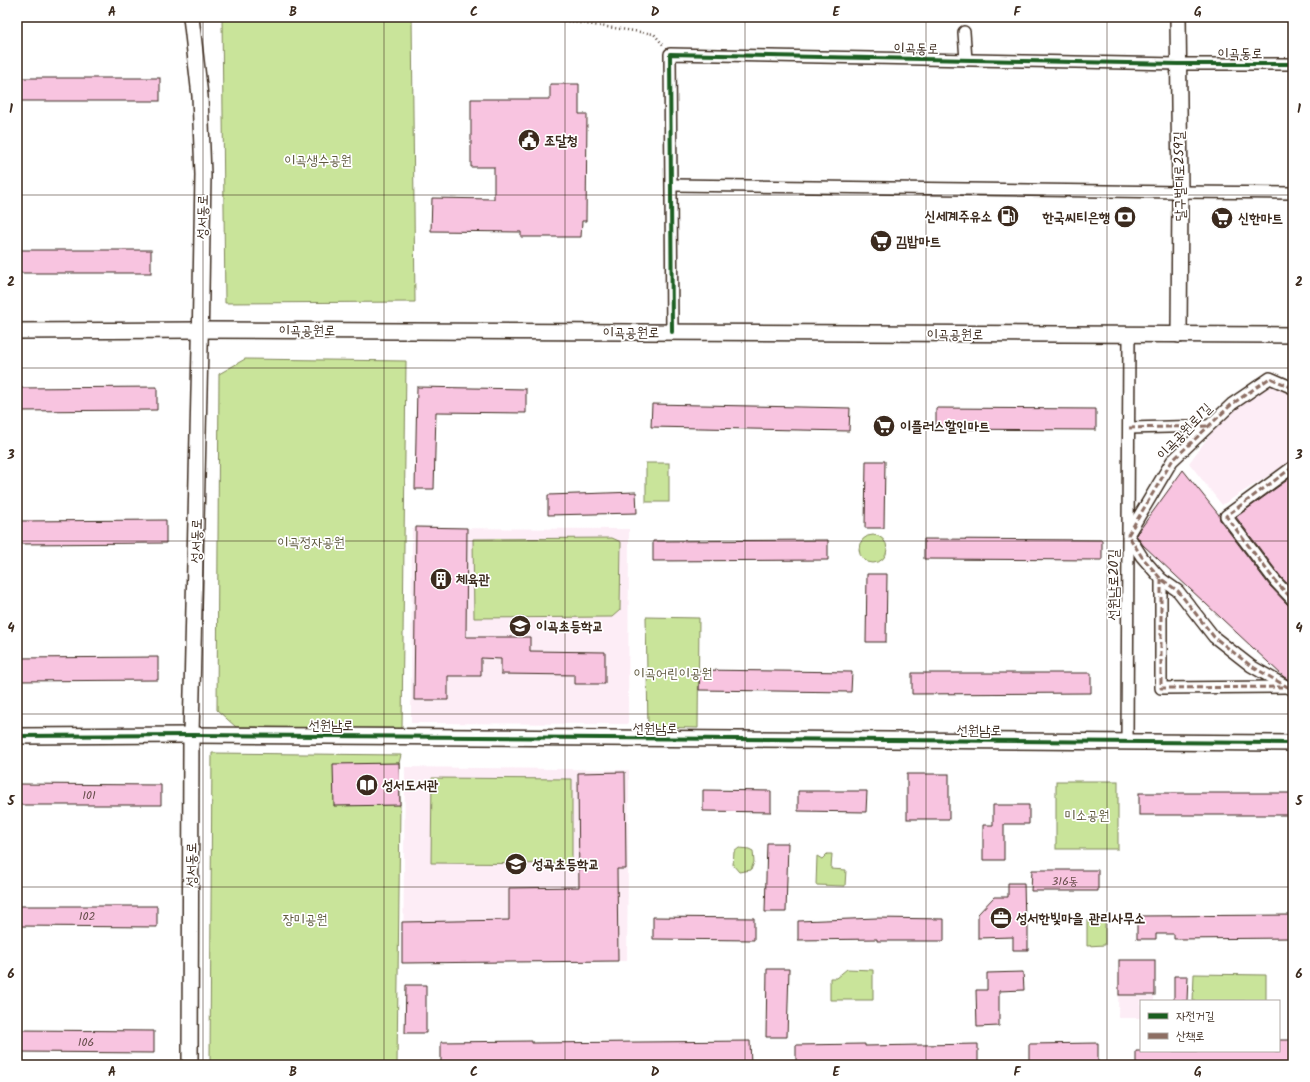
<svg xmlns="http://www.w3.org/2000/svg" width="1310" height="1082" viewBox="0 0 1310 1082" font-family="Kalam,'Poor Story',sans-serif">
	<rect width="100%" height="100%" fill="#fff"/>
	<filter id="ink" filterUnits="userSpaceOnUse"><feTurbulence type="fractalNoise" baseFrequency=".025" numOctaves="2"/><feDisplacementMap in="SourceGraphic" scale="8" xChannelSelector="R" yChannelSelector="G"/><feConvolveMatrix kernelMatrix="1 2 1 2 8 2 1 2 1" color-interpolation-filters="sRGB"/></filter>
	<g filter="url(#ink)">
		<g fill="#fdedf6">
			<polygon points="1272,385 1293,395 1293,460 1222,505 1189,463 1221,420 1249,399"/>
			<polygon points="412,528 629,529 628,724 411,723"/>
			<polygon points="405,767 629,770 627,961 403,958"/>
			<polygon points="1119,960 1155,960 1154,1001 1141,1001 1141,1018 1118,1018"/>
		</g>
		<g fill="#c9e49a" stroke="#82875c">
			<polygon points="412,17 415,302 225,303 222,18"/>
			<polygon points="245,359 406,361 402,729 236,727 217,710 219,374"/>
			<rect x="646" y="463" width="23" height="39"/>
			<circle cx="873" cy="549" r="14"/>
			<polygon points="612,538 621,542 620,610 612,617 474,618 473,539"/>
			<polygon points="646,617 699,618 698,728 648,727"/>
			<polygon points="212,753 401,755 399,763 400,805 397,1065 213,1065 210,1061"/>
			<polygon points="432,778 572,779 572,864 431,863"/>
			<rect x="1056" y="781" width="62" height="68"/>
			<polygon points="739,848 749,849 753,851 754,862 751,870 739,872 733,865 734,852"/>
			<polygon points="827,854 832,854 831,869 846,870 845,886 816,885 817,856 822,859"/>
			<polygon points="1087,921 1105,921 1105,945 1087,946"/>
			<polygon points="847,969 873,970 873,1000 830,1000 830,978 836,978"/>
			<polygon points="1194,974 1266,975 1266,1001 1193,1001"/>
		</g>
		<g fill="#f8c4e0" stroke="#3b2a1e">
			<rect x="17" y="78" width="143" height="23"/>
			<polygon points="550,84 579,84 579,114 587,114 586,221 582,221 581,237 521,237 521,232 431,231 432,198 494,199 494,167 471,167 471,99 550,99"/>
			<rect x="17" y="250" width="134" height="23"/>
			<polygon points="157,387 157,410 17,411 17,388"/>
			<polygon points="417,387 526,389 526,413 436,412 434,489 415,489"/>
			<polygon points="652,404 850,408 849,431 651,427"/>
			<polygon points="936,408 1096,409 1096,430 936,429"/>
			<polygon points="866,461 885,461 884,528 865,528"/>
			<polygon points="1183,470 1219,515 1220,520 1270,586 1288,605 1293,607 1293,682 1284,677 1143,545 1136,535"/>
			<polygon points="1293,476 1293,590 1281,577 1236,517"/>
			<polygon points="636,492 637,513 548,515 548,495"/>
			<polygon points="166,520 166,543 17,544 17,521"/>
			<polygon points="416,527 467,528 466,637 530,637 530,651 605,652 605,684 575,684 575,675 501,674 501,659 481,658 481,676 448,676 448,700 414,700"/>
			<polygon points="924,539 1102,540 1102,560 924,559"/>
			<polygon points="828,540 828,560 653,561 653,541"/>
			<polygon points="867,574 887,574 886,642 866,642"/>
			<polygon points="158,657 158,680 17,681 17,658"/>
			<polygon points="700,670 852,672 851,692 699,690"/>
			<polygon points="912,673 1091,673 1091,693 912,694"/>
			<polygon points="399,763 400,805 334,806 333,764"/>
			<polygon points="625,772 626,869 617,869 618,961 402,963 402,922 509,920 509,888 579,887 578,773"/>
			<rect x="907" y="774" width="42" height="45"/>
			<polygon points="17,784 161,785 161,805 17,805"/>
			<polygon points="703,790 771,791 771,812 703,811"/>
			<polygon points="798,791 867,791 866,812 798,811"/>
			<rect x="1139" y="793" width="154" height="22"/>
			<polygon points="993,805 1029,805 1029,824 1004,824 1004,860 983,860 983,825 993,825"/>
			<polygon points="767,843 788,843 786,912 765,912"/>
			<polygon points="1032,870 1098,870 1098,891 1031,891"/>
			<polygon points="1008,883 1024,883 1025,923 1028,923 1028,950 1013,950 1013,937 978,938 978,914 994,897 1008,897"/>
			<polygon points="17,906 157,906 157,927 17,926"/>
			<polygon points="1293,915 1293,938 1174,939 1174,934 1156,934 1156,939 1137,939 1137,916"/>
			<polygon points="653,917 754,918 754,940 653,939"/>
			<polygon points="877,918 944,919 944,941 877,941 877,939 798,940 798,921"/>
			<rect x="1119" y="960" width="36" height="35"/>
			<polygon points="767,969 789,969 787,1037 766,1037"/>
			<polygon points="1023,972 1024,990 999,991 999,1026 977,1027 976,990 987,990 987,973"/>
			<polygon points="1174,976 1188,976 1187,1001 1174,1001"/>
			<polygon points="406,985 426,985 426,1033 405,1033"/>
			<polygon points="17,1030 154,1031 154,1053 17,1052"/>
			<polygon points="1279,1040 1293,1040 1293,1065 1136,1064 1136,1051 1279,1051"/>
			<polygon points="532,1041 532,1043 750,1041 751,1064 441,1064 441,1042"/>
			<polygon points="1098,1043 1098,1064 1029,1065 1029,1044"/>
			<polygon points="865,1044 865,1046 978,1044 978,1065 796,1065 796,1045"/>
		</g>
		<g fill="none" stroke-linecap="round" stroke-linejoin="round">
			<g stroke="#3b2a1e" stroke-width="14">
				<g id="street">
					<polyline points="964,32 966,60"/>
					<polyline points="672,185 1180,192 1293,193"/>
					<polyline points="672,332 670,54 1178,64 1293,64"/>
					<polyline points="1293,388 1270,378 1232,404 1172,461 1128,535 1142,557 1161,579 1178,591 1214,637 1251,666 1293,690"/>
					<polyline points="1129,428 1208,426"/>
					<polyline points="1293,467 1226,516 1276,582 1293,600"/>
					<polyline points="1161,579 1161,688 1287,687"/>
					<polyline points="1127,742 1129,334"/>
				</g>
			</g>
			<g stroke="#3b2a1e" stroke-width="18">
				<g id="secondary">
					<polyline points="1178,17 1180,192 1179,335"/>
					<polyline points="17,331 201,330 1293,335"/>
					<polyline points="17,736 191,735 1293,743"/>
					<polyline points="190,1065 191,735 200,348 203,175 200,96 191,17"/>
				</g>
			</g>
			<polyline stroke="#3b2a1e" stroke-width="2.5" stroke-dasharray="1 3" stroke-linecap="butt" points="540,17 654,34 664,46"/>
			<use href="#street" stroke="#fff" stroke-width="11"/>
			<use href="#secondary" stroke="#fff" stroke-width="15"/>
			<g stroke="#8d6e63" stroke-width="3" stroke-dasharray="6 3" stroke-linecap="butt">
				<polyline points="1293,388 1270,378 1232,404 1172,461 1128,535 1142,557 1161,579 1178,591 1214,637 1251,666 1293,690"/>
				<polyline points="1129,428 1208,426"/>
				<polyline points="1293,467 1226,516 1276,582 1293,600"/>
				<polyline points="1161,579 1161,688 1286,687"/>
			</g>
			<g stroke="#fff" stroke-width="6">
				<g id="cycleway">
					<polyline points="672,332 670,54 1178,64 1293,64"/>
					<polyline points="17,736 191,735 1293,743"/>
				</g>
			</g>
			<use href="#cycleway" stroke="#1b5e20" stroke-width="4"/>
		</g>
	</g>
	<path fill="none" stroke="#3b2a1e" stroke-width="1" stroke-opacity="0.55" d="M203,17V1065M384,17V1065M565,17V1065M745,17V1065M926,17V1065M1107,17V1065M17,195H1293M17,368H1293M17,541H1293M17,714H1293M17,887H1293"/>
	<defs>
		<g id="civic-disc" transform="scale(1.15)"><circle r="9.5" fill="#3b2a1e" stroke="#fff"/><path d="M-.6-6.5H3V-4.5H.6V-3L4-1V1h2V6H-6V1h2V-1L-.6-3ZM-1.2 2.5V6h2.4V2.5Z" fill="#fff"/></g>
		<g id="fuel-disc" transform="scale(1.15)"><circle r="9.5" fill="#3b2a1e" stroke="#fff"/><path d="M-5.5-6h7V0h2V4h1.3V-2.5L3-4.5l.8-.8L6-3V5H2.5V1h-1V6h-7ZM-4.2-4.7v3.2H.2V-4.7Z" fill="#fff"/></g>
		<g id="bank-disc" transform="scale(1.15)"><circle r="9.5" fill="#3b2a1e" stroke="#fff"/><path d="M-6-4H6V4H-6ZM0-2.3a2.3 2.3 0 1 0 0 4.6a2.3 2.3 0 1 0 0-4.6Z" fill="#fff"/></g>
		<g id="supermarket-disc" transform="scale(1.15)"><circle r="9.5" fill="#3b2a1e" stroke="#fff"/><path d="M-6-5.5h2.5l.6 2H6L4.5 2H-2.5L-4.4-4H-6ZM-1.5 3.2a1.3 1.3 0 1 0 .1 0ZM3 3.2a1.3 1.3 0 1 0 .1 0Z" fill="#fff"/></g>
		<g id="building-disc" transform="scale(1.15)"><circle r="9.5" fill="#3b2a1e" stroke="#fff"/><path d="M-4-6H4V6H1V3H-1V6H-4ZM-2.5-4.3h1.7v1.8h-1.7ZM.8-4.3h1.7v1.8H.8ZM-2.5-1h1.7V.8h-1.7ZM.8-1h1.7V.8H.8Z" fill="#fff"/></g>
		<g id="school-disc" transform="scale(1.15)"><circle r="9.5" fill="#3b2a1e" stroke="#fff"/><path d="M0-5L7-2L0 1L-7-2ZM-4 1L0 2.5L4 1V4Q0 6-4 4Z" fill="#fff"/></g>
		<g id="library-disc" transform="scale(1.15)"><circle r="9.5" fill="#3b2a1e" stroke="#fff"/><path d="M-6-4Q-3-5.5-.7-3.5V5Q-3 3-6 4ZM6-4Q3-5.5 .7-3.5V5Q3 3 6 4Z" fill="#fff"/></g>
		<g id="office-disc" transform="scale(1.15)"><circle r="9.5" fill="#3b2a1e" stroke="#fff"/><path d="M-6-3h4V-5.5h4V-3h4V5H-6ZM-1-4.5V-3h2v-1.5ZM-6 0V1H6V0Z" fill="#fff"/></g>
	</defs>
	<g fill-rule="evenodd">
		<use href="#civic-disc" x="529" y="140"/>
		<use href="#fuel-disc" x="1008" y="216"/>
		<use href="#bank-disc" x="1125" y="217"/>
		<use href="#supermarket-disc" x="1222" y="218"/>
		<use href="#supermarket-disc" x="881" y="241"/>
		<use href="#supermarket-disc" x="884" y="426"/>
		<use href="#building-disc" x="441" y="579"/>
		<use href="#school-disc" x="520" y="626"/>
		<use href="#library-disc" x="367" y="785"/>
		<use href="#school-disc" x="516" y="864"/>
		<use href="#office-disc" x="1001" y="918"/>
	</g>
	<g text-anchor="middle" stroke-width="3.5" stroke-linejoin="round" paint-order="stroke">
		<g font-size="12" fill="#6a504e">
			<text x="89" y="799">101</text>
			<text x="1065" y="885">316동</text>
			<text x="87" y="920">102</text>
			<text x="86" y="1046">106</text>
		</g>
		<g font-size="14" fill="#3b2a1e" stroke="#fff">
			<text transform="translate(916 48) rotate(1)" y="5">이곡동로</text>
			<text x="1240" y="58">이곡동로</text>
			<text transform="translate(1179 176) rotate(-91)" y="5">달구벌대로259길</text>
			<text transform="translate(202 217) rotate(-89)" y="5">성서동로</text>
			<text x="307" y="335">이곡공원로</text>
			<text x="631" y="337">이곡공원로</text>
			<text x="955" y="339">이곡공원로</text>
			<text transform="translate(1184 431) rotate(-46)" y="5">이곡공원로1길</text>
			<text transform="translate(196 541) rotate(-89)" y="5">성서동로</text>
			<text transform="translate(1113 585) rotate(-90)" y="5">선원남로20길</text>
			<text x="331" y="730">선원남로</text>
			<text x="655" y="733">선원남로</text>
			<text x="979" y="735">선원남로</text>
			<text transform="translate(191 865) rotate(-90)" y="5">성서동로</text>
		</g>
		<g font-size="14" font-weight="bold" fill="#3b2a1e" stroke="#fff" text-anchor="start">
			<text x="544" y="145">조달청</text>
			<text x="992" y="221" text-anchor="end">신세계주유소</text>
			<text x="1110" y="222" text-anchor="end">한국씨티은행</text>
			<text x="1238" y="223">신한마트</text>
			<text x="896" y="246">김밥마트</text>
			<text x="900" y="431">이플러스할인마트</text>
			<text x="456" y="584">체육관</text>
			<text x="536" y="631">이곡초등학교</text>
			<text x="382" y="790">성서도서관</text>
			<text x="532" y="869">성곡초등학교</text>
			<text x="1016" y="923">성서한빛마을 관리사무소</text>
		</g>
		<g font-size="14" fill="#5e583d" stroke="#fff">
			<text x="318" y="165">이곡생수공원</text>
			<text x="311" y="547">이곡정자공원</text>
			<text x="673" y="678">이곡어린이공원</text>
			<text x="1087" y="820">미소공원</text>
			<text x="305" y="924">장미공원</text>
		</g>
	</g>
	<rect width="1310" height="1082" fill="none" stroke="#fff" stroke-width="44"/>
	<rect x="1140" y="1000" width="140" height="52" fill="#ffffff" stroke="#b1aaa5"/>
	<rect x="1148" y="1013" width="20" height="6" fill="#1b5e20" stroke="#b1aaa5"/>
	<text x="1176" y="1020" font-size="12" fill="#3b2a1e">자전거길</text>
	<rect x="1148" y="1033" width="20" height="6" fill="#8d6e63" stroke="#b1aaa5"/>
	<text x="1176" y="1040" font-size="12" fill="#3b2a1e">산책로</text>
	<rect x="22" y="22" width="1266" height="1038" fill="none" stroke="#3b2a1e" stroke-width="1.5"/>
	<g font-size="13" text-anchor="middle" font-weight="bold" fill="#3b2a1e">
		<text x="112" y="16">A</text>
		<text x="293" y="16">B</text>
		<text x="474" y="16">C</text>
		<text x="655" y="16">D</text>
		<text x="836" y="16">E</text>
		<text x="1017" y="16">F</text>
		<text x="1198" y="16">G</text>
		<text x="11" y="113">1</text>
		<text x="1299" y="113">1</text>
		<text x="11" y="286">2</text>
		<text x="1299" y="286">2</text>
		<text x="11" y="459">3</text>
		<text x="1299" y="459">3</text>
		<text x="11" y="632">4</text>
		<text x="1299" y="632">4</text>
		<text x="11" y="805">5</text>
		<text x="1299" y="805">5</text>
		<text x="11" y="978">6</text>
		<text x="1299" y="978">6</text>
		<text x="112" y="1076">A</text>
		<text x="293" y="1076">B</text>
		<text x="474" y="1076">C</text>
		<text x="655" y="1076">D</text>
		<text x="836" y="1076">E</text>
		<text x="1017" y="1076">F</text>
		<text x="1198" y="1076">G</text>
	</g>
</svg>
